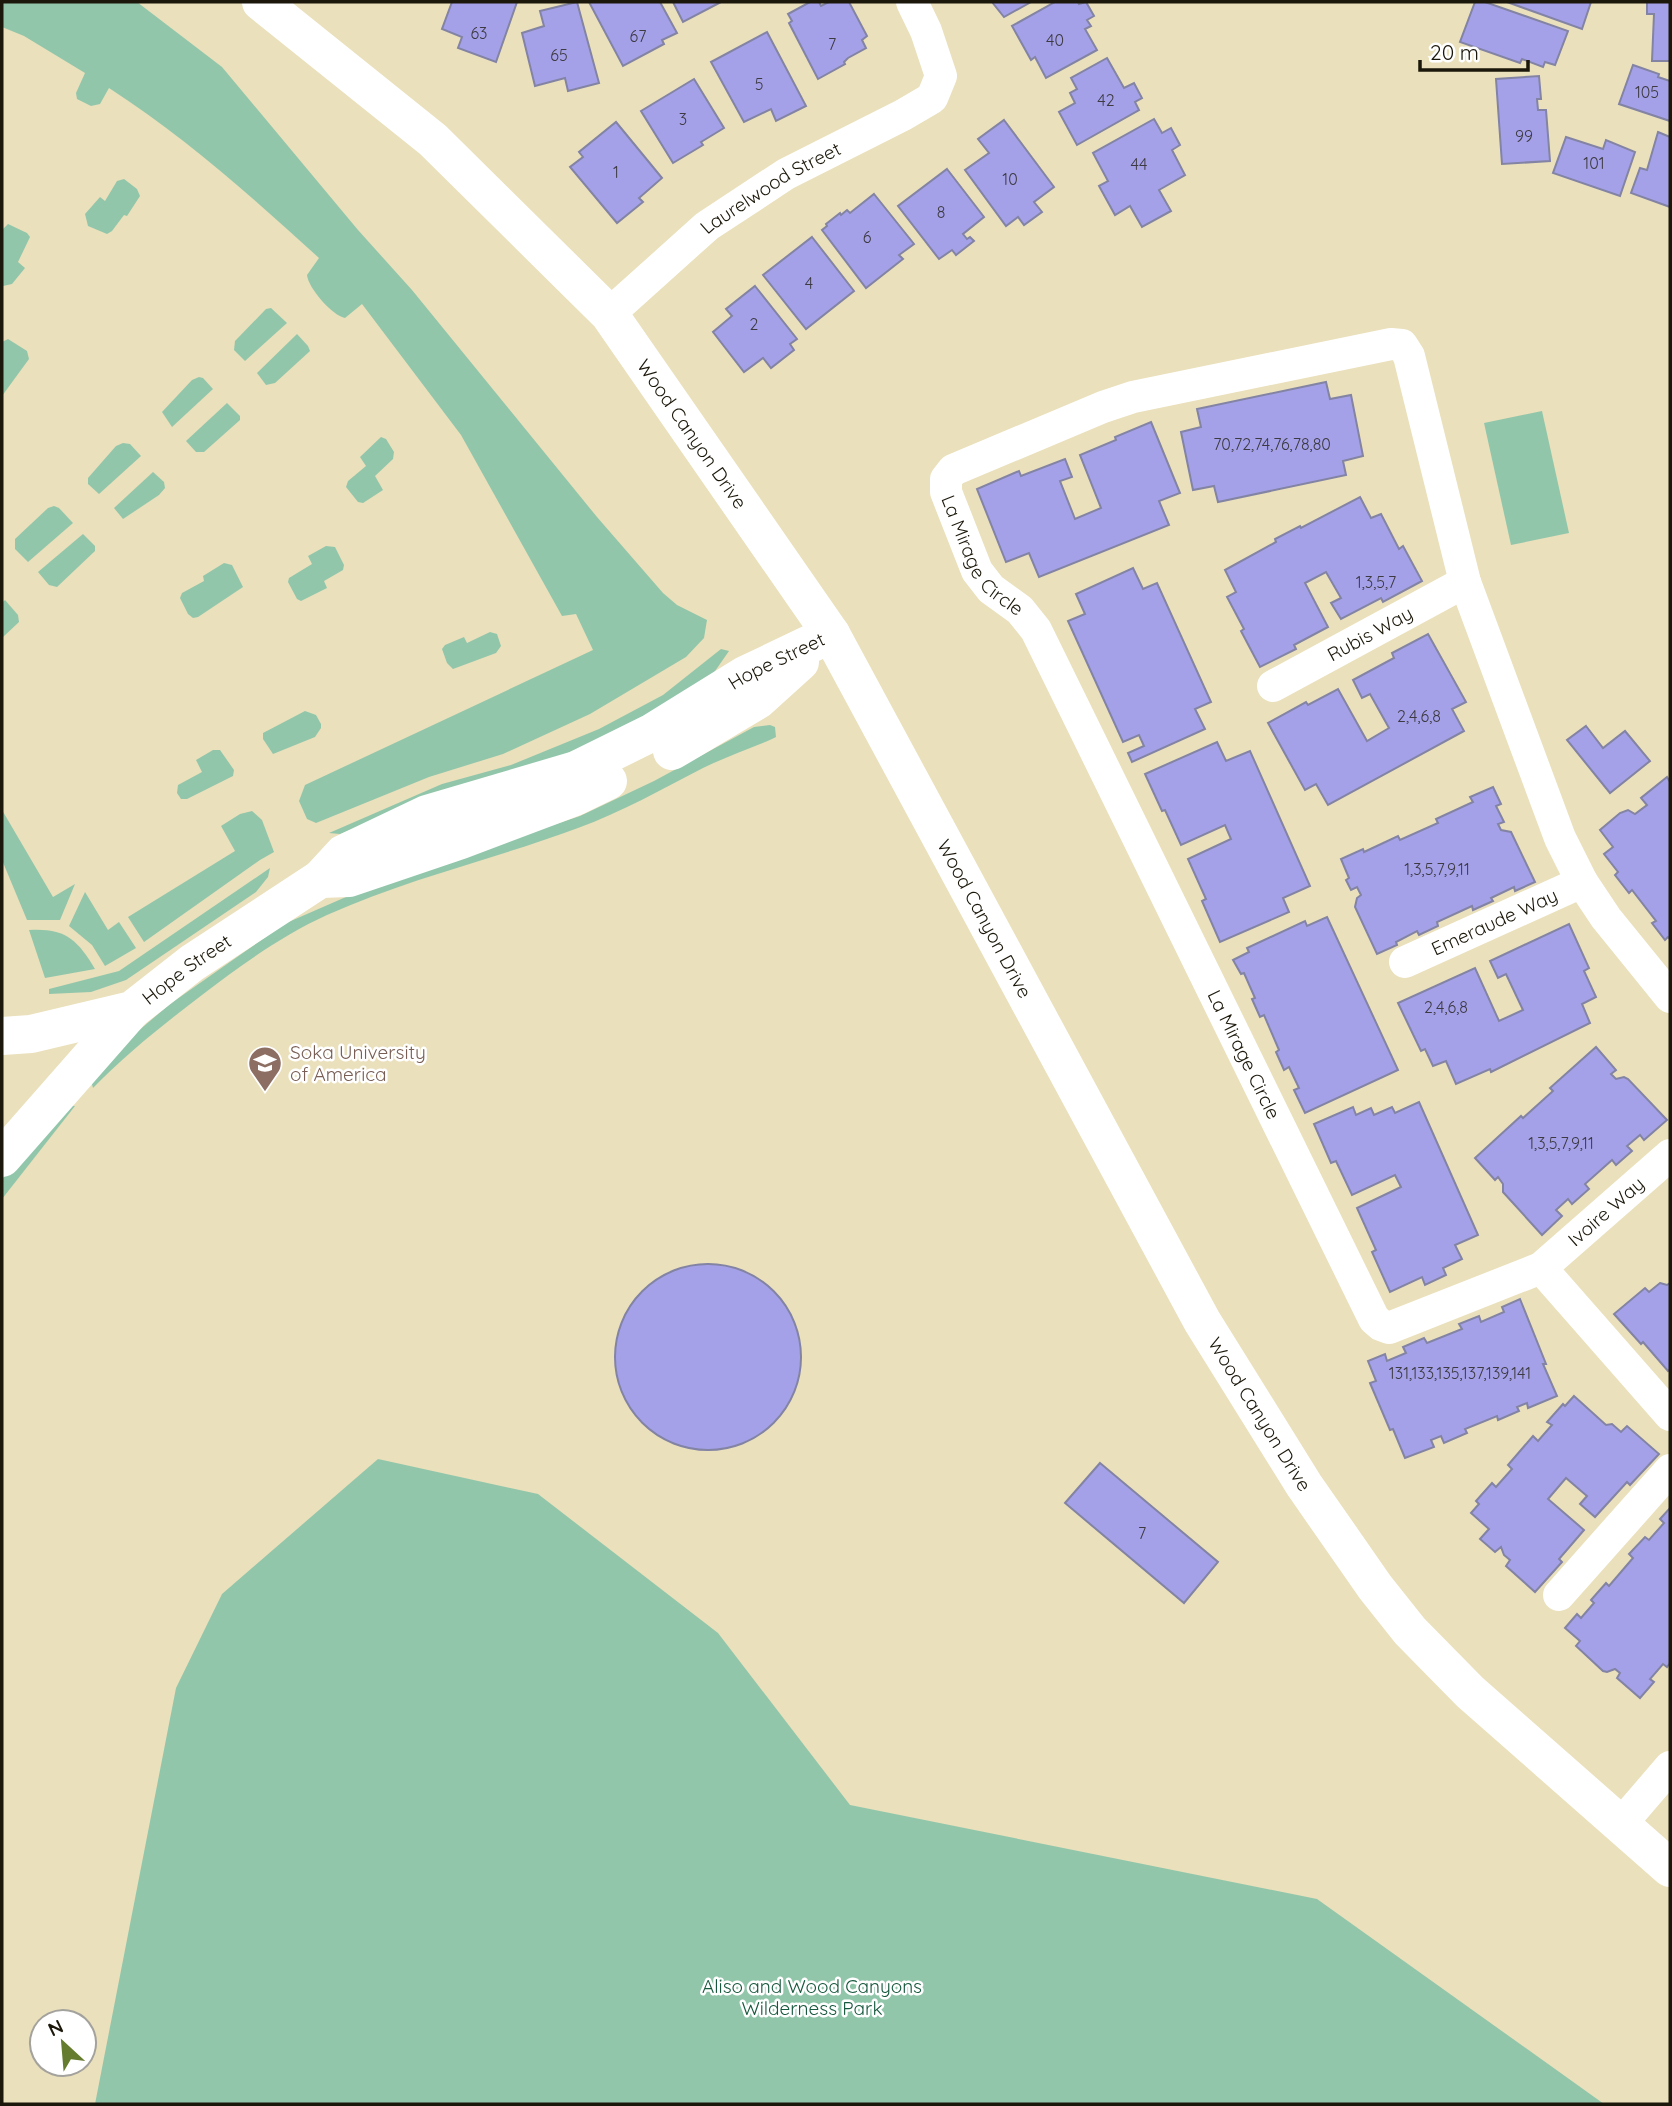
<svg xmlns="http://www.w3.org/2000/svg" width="1672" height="2106" viewBox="0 0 1672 2106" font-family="Quicksand,sans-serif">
	<rect width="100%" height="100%" fill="#eae0bb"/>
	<g fill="#92c6ab">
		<path d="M2,2H137L222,67L358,230L412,290L597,517L663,593L677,605L707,620L704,638L686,657L590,714L503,754L429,777L316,823L307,819L299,801L305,785L593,650L576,614L562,616L461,435L362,304L345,318C333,316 308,288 307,275L319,258C252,197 185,137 109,88L100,104L91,106L77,99L76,93L85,73L24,36L2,27Z"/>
		<polygon points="124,179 137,189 140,196 127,216 124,215 112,231 107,234 88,226 85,214 100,197 105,201 117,181"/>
		<polygon points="8,224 27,233 30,237 18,262 25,268 12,284 3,286 2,230"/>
		<polygon points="271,308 287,323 245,361 234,350 235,341 266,309"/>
		<polygon points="297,334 308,346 310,351 275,383 266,385 257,373"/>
		<polygon points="8,339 27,351 29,359 2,396 2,342"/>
		<polygon points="199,377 203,378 213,389 172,427 162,412 192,380"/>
		<polygon points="227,403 240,416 240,420 204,452 196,452 186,441"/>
		<polygon points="1542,411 1569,533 1511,545 1484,423"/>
		<polygon points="381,437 386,439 394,452 393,459 375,476 383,490 363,503 358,502 346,487 348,481 366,466 360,457"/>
		<polygon points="123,443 130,444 141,456 99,494 88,484 88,478 116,446"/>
		<polygon points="153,472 164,482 165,488 159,495 123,519 114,508"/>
		<polygon points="54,506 59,508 73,523 28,562 15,549 15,539 48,508"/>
		<polygon points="83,534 95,546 95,551 57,587 49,585 38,572"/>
		<polygon points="326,546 335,547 344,565 343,570 324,581 327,588 301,601 297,599 288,582 289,578 312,564 308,556"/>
		<polygon points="224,563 232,565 243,587 198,617 193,618 188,614 180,598 182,593 204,581 203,576"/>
		<polygon points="5,600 18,615 19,622 2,638 2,603"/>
		<polygon points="490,632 497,634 501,646 496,653 453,669 447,663 442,649 445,645 464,637 467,643"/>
		<polygon points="721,649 729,651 713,674 668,705 603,738 556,758 444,793 340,834 329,833 442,784 511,765 599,729 663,695"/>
		<polygon points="305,711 316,715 321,724 321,728 315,737 273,754 263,739 263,733"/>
		<path d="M770,725L775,727L776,737L772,739C749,749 725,757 703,768C662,789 622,812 578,828C495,859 409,878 327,915C283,935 241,965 202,995C164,1024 127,1053 93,1088L90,1077L111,1054L170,1004L284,924L378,883L580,816L654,781L754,727Z"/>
		<polygon points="213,750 220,750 234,770 233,776 187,799 181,799 177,793 178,785 202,772 196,760"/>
		<polygon points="2,810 53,897 75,884 60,920 27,920 2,860"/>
		<polygon points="252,811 262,820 274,852 260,860 144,942 128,917 235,851 221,826 240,814"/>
		<polygon points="270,868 268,877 256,892 126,980 91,992 49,994 49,989 119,971"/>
		<polygon points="85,892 108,930 119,922 136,948 105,966 92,945 69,926"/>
		<path d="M29,930C65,928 77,939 95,969L45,978Z"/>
		<polygon points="64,1105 75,1106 2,1199 2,1180 7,1172"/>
		<polygon points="378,1459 538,1494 718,1633 850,1805 1317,1899 1604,2104 95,2104 176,1688 222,1594"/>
	</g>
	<g fill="#a4a1e9" stroke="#8383a4" stroke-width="2">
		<polygon points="452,2 517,2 496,62 458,48 462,37 442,29"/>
		<polygon points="577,2 599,83 568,91 565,78 535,86 522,33 544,26 540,11"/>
		<polygon points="589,2 660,2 677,33 662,40 664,44 623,66"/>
		<polygon points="673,2 721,2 683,22"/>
		<polygon points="810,2 819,2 821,6 829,2 849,2 867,36 862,40 866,48 848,58 844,62 845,64 818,79 789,23 792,21 788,14"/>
		<polygon points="992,2 1031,2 1004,17"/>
		<polygon points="1055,2 1078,2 1079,4 1086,2 1094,16 1087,20 1091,26 1085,29 1097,50 1046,78 1035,57 1031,60 1012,26"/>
		<polygon points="1475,2 1485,2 1568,31 1555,65 1545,62 1543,67 1522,59 1520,63 1460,42"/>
		<polygon points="1507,2 1591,2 1582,29"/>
		<polygon points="1647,2 1670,2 1670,61 1652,61 1654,14 1647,14"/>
		<polygon points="767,32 806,106 776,121 771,109 744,122 711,62"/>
		<polygon points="1107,58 1124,88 1134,83 1142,98 1135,102 1139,110 1077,145 1059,112 1075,103 1070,93 1077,89 1071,78"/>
		<polygon points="1633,65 1659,74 1658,77 1670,81 1670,121 1619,104"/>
		<polygon points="1539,76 1541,99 1537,99 1538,110 1546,110 1550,161 1502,164 1496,79"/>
		<polygon points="694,79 724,128 701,142 703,145 673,163 641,111"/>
		<polygon points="1154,119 1162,133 1171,128 1180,145 1172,150 1185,175 1159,190 1171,211 1142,227 1130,206 1115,215 1099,186 1108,181 1093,153"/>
		<polygon points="1004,120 1054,187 1034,202 1042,212 1024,225 1018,217 1006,226 965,170 989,153 978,139"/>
		<polygon points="616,122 662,178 639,198 643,202 617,223 570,167 583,157 579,152"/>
		<polygon points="1658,132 1670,137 1670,207 1631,193 1640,168 1647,170"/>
		<polygon points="1566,137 1603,149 1606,140 1635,152 1620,196 1553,173"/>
		<polygon points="947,169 984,217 963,234 967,239 970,237 974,241 956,255 952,250 939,259 898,206"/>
		<polygon points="874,194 914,244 899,255 903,259 866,288 822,230 827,226 826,224 840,213 841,215 847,210 850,213"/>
		<polygon points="812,237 854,291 806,329 763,275"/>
		<polygon points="755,286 797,339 790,344 794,350 771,368 763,358 744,372 713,332 732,316 726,309"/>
		<polygon points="1326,382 1330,399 1351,395 1363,456 1343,461 1346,475 1218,502 1214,486 1193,490 1181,432 1201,427 1197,409"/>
		<polygon points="1151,422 1180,493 1159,501 1169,525 1039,577 1029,553 1006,562 977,489 1019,471 1021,476 1065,459 1072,477 1060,481 1075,519 1101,508 1080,455 1116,440 1115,437"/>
		<polygon points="1360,497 1371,518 1381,514 1399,549 1403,546 1422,581 1383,602 1381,598 1341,619 1331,603 1341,598 1326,572 1305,583 1328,627 1294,645 1296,649 1260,667 1241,631 1244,629 1227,597 1236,592 1225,570 1276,542 1275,539 1300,526 1301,528"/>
		<polygon points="1133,568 1143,589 1157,583 1211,702 1195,709 1205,729 1132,762 1128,753 1144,746 1139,735 1123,742 1068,621 1085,614 1076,594"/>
		<polygon points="1428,634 1466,702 1452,709 1464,731 1328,805 1316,784 1305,790 1268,723 1306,702 1308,705 1338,689 1367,741 1389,728 1370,694 1362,698 1353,680 1394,658 1392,653"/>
		<polygon points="1586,726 1603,748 1625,731 1650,761 1610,793 1567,740"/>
		<polygon points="1217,742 1226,761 1250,751 1310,886 1283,898 1289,912 1220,942 1202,901 1206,899 1188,859 1231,839 1225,825 1181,845 1165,810 1162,811 1145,774"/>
		<polygon points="1667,777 1670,782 1670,939 1668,937 1665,940 1652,923 1656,921 1632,890 1629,893 1615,875 1618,872 1604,854 1613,847 1600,830 1620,813 1628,810 1635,814 1647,805 1641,798"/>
		<polygon points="1493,787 1501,804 1496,806 1504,822 1498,824 1501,830 1511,832 1535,882 1515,891 1514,887 1491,898 1493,901 1473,910 1472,906 1437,922 1438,926 1419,935 1417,931 1396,942 1397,945 1377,954 1355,907 1357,898 1361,895 1357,887 1351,890 1346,880 1349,878 1341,859 1363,849 1364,852 1398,836 1400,840 1438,823 1436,819 1473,802 1470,797"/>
		<polygon points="1327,917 1398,1070 1305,1113 1294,1090 1299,1088 1289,1067 1284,1070 1276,1052 1279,1050 1264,1015 1260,1017 1252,999 1255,998 1244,973 1241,974 1233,960 1249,952 1247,948 1305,921 1307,926"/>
		<polygon points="1569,924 1589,968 1584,971 1596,997 1582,1004 1590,1023 1491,1072 1490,1069 1456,1084 1446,1061 1433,1066 1425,1049 1421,1051 1398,1003 1475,968 1499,1021 1523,1010 1506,974 1498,978 1490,961"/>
		<polygon points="1596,1047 1616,1070 1611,1074 1616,1079 1624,1077 1628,1079 1667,1120 1644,1140 1640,1135 1627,1146 1632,1151 1616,1165 1612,1160 1585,1184 1589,1189 1572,1204 1568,1199 1556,1210 1562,1216 1542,1235 1503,1192 1503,1184 1498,1177 1495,1180 1475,1158 1521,1116 1523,1118 1553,1091 1550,1088"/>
		<polygon points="1419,1102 1478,1235 1455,1245 1462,1259 1443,1268 1446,1275 1425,1285 1422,1277 1390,1292 1372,1252 1376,1250 1357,1208 1401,1187 1395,1175 1352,1195 1336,1161 1331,1163 1314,1124 1353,1107 1356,1115 1371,1108 1374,1115 1392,1107 1395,1113"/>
		<circle cx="708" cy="1357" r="93"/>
		<polygon points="1660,1283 1667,1285 1670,1283 1670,1369 1668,1371 1643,1342 1641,1344 1614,1314 1645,1288 1649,1292"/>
		<polygon points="1520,1299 1546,1364 1543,1364 1557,1396 1528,1408 1527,1403 1517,1407 1519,1411 1498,1420 1497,1416 1465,1429 1467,1433 1444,1443 1441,1436 1431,1440 1434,1447 1405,1458 1393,1429 1390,1430 1370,1383 1376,1381 1368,1361 1385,1354 1387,1361 1406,1353 1403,1347 1424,1338 1427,1343 1462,1329 1459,1324 1479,1316 1481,1322 1504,1312 1502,1307"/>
		<polygon points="1574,1396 1606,1425 1612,1424 1621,1432 1627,1426 1659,1454 1630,1485 1627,1482 1595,1517 1580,1504 1587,1496 1566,1478 1548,1499 1584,1530 1559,1559 1562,1562 1535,1592 1506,1566 1510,1560 1504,1555 1501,1547 1495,1552 1480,1539 1489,1529 1471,1513 1479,1504 1476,1501 1492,1483 1496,1487 1512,1469 1508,1465 1533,1436 1538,1441 1552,1425 1547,1422 1563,1404 1565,1406"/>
		<polygon points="1100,1463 1218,1562 1184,1603 1065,1503"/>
		<polygon points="1670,1508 1670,1663 1667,1667 1663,1664 1650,1679 1654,1682 1640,1698 1617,1678 1620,1673 1615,1669 1607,1672 1603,1671 1576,1646 1580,1641 1565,1628 1577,1614 1581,1618 1594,1603 1591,1600 1606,1583 1609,1586 1633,1558 1629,1554 1645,1537 1649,1540 1664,1523 1660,1519"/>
	</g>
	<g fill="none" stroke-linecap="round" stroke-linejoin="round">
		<g stroke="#fff" stroke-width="32">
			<path id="s1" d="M609,314L707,226L786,174L903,115L932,98L941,76L926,31L912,2"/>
			<path id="s2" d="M1273,686L1465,582"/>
			<path id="s3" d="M1405,962L1582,882"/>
			<path id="s4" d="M1670,997L1606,918L1582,882L1560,838L1465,582L1409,356L1402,345L1391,344L1133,397L1103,407L953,470L946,479V492L977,571L991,589L1020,610L1036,630L1374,1319L1381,1325L1389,1328L1541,1268L1670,1155"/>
			<polyline points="1541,1268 1670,1415"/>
			<polyline points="1559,1595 1670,1470"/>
			<polyline points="1621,1824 1670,1767"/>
		</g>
		<g stroke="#fff" stroke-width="38">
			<polyline points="672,751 758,700 800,662"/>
			<polyline points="320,879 349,878 461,840 575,797 608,781"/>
			<path id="s5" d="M2,1036L31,1034L132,1010L192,963L320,879L343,854L427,814L576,770L653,732L745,675L831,634"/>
			<polyline points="2,1158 132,1010"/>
		</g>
		<path stroke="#fff" stroke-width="38" id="s6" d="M261,2L433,140L609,314L831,634L1202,1321L1304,1485L1375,1587L1410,1631L1470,1692L1670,1868"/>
	</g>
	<defs>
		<g id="university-pin" transform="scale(1.75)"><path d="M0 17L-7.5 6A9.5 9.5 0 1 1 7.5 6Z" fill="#8d6e63" stroke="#fff"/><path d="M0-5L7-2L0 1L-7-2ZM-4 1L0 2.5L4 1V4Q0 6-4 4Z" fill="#fff"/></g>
	</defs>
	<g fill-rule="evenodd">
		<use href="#university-pin" x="265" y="1063"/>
	</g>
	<g text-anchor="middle" stroke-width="5" stroke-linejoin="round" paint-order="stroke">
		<g font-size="16" fill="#3d3a42">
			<text x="479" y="39">63</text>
			<text x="638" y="42">67</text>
			<text x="1055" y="46">40</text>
			<text x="832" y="50">7</text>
			<text x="559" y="61">65</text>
			<text x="759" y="90">5</text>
			<text x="1647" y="98">105</text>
			<text x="1106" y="106">42</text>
			<text x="683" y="125">3</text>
			<text x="1524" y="142">99</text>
			<text x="1594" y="169">101</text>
			<text x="1139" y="170">44</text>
			<text x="616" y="178">1</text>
			<text x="1010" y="185">10</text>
			<text x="941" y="218">8</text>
			<text x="867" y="243">6</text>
			<text x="809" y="289">4</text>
			<text x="754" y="330">2</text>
			<text x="1272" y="450">70,72,74,76,78,80</text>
			<text x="1376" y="588">1,3,5,7</text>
			<text x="1419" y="722">2,4,6,8</text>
			<text x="1437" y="875">1,3,5,7,9,11</text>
			<text x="1446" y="1013">2,4,6,8</text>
			<text x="1561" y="1149">1,3,5,7,9,11</text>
			<text x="1460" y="1379">131,133,135,137,139,141</text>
			<text x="1142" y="1539">7</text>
		</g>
		<g font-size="19" fill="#1b170a" stroke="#fff">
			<text dy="7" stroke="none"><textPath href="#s1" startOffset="206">Laurelwood Street</textPath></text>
			<text dy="7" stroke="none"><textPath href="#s6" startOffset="614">Wood Canyon Drive</textPath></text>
			<text dy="7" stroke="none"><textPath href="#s4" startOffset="1281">La Mirage Circle</textPath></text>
			<text dy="7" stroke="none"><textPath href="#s2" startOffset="110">Rubis Way</textPath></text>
			<text dy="7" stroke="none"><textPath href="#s5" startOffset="873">Hope Street</textPath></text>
			<text dy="7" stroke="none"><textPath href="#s6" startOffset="1181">Wood Canyon Drive</textPath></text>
			<text dy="7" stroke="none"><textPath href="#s3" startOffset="98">Emeraude Way</textPath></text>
			<text dy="7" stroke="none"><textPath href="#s5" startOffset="201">Hope Street</textPath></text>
			<text dy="7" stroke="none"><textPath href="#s4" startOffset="1848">La Mirage Circle</textPath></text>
			<text dy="7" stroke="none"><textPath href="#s4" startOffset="2410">Ivoire Way</textPath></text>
			<text dy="7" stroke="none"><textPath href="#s6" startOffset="1748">Wood Canyon Drive</textPath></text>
		</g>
		<g font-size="19" fill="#785e54" stroke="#fff" text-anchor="start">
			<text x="290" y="1059">Soka University<tspan x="290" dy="22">of America</tspan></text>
		</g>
		<g font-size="19" fill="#16583d" stroke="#fff">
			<text x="812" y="1993">Aliso and Wood Canyons<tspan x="812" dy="22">Wilderness Park</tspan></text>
		</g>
	</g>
	<rect width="1672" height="2106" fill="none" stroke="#1b170a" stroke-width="7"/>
	<g transform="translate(63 2043) rotate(334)"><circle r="33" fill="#ffffff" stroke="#a4a29d" stroke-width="2"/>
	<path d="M0-5L12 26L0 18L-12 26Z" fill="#657c2e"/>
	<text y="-10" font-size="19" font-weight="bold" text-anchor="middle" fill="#1b170a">N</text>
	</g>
	<path d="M1420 60v10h108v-10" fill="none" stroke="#1b170a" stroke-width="3.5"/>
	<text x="1430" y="60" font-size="21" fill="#1b170a" stroke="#ffffff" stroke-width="5" paint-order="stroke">20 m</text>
</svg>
